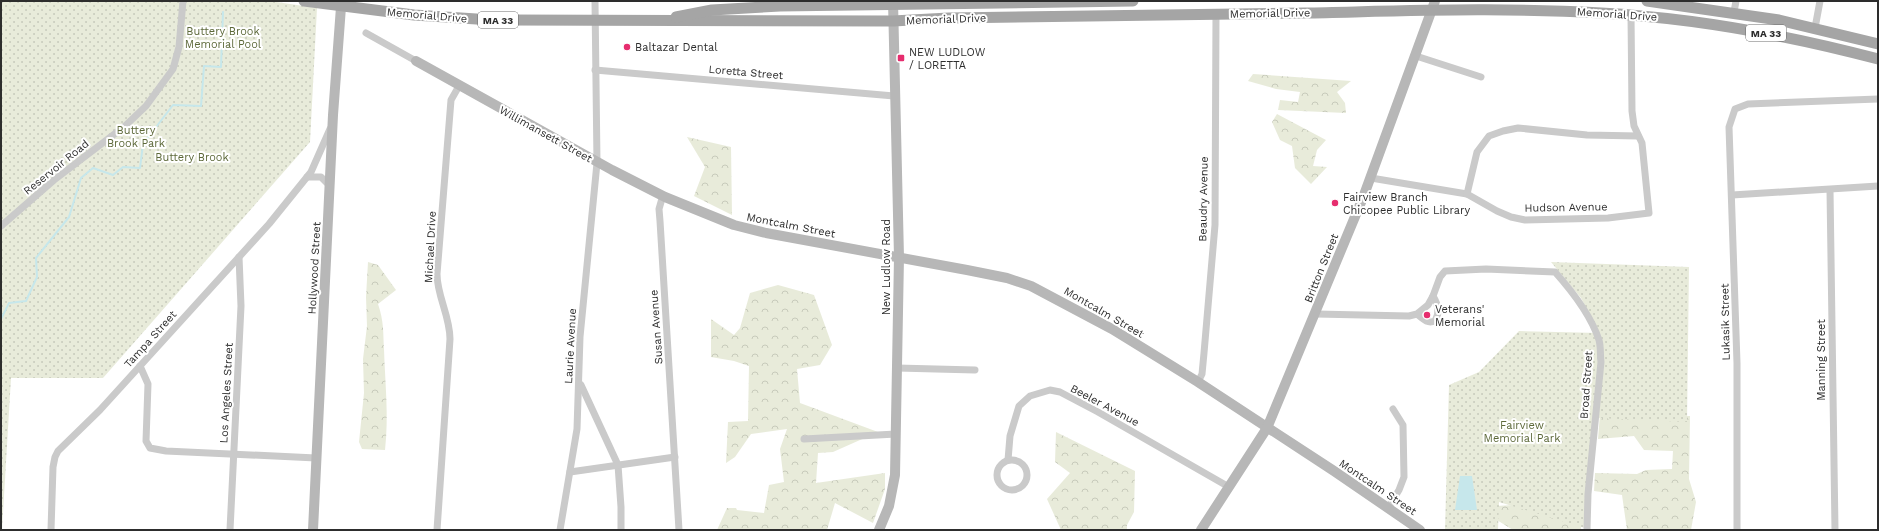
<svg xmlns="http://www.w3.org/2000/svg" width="1879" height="531" viewBox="0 0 1879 531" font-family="'Work Sans',sans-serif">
	<defs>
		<pattern id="forest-crowns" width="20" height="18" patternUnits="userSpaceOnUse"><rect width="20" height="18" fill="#e8ebda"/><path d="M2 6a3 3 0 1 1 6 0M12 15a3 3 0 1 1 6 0" fill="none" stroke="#c7cabb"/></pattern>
		<pattern id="park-dots" width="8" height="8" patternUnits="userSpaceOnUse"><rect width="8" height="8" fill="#e8ebda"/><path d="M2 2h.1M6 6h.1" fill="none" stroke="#c7cabb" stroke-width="1.8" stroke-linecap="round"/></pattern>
	</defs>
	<rect width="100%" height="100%" fill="#fff"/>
	<g fill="url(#forest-crowns)">
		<polygon points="1253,74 1351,81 1337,92 1345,103 1346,113 1278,110 1280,100 1298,102 1300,92 1276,89 1248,81"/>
		<polygon points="1277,114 1326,140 1317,150 1313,166 1327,167 1311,184 1295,168 1292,146 1280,140 1272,122"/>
		<polygon points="687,137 731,147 732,215 694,196 705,167"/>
		<path d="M368,262L378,265L396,290L378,304C384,322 383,331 384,349C385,383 389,416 385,450L362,449L359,442L364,393L363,359L367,326L366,297Z"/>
		<polygon points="778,285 814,295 832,345 820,365 797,369 800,403 878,432 833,452 818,453 816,483 885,473 885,489 873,523 835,503 827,530 717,530 727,508 736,508 737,510 764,513 769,485 784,482 780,449 787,429 751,434 735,457 726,463 728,422 748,421 749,366 734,361 711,357 711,319 734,335 740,328 750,293"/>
		<polygon points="1600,414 1690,416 1689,479 1696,502 1691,530 1627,530 1622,495 1594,491 1595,473 1637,474 1646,470 1672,469 1673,451 1644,450 1634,436 1598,439"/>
		<polygon points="1056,432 1135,471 1134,512 1127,525 1127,530 1061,530 1047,499 1070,473 1055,462"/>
		<polygon points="1531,504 1581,520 1581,530 1558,529 1557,530 1513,530 1492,517 1496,506"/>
	</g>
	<g fill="url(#park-dots)">
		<polygon points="1,1 270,1 317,8 310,142 103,378 11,378 2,530 1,530"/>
		<polygon points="1551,262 1689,267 1687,422 1597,418 1588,529 1499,502 1498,530 1445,530 1449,385 1479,372 1519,331 1599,333 1581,298"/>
	</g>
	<polygon fill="#c6e7eb" points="1460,476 1472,476 1477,510 1455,510"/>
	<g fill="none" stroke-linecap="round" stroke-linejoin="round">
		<polyline stroke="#c6e7eb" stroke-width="2" points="1,319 9,303 26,301 37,277 36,258 69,217 81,178 93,168 113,175 123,167 140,168 143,144 173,105 201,106 204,66 221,67 223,12"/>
		<g stroke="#cacaca" stroke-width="7">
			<polyline points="1734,12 1736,1"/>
			<polyline points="1815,28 1820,1"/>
			<polyline points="366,33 416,61"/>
			<polyline points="1416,56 1481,77"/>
			<polyline points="595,70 894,96"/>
			<polyline points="307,177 321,177 330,186"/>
			<polyline points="1371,178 1467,194 1497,211 1511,217 1525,220 1608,218 1649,213 1642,143 1634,126 1632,111 1631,15"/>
			<polyline points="1830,190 1835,530"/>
			<polyline points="1467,194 1477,152 1489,136 1503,131 1518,128 1587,135 1638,136"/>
			<polyline points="663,195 659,209 660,221 679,530"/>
			<polyline points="1732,195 1878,186"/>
			<polyline points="1,226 54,180 125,126 146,106 173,69 179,47 183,1"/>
			<path d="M1433,296L1440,277L1445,271L1486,269L1555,272C1572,291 1591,316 1599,340C1601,347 1600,355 1601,362L1588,494L1587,530"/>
			<path d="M1316,314L1409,316L1417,314C1423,319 1427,324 1435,321C1440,313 1438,304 1433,296L1428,305L1417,314"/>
			<polyline points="140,366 148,384 146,441 150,448 166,451 316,458"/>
			<polyline points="897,368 975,370"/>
			<polyline points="1198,382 1202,374 1204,353 1215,225 1216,14"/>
			<polyline points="581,385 618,465 621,507 621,530"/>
			<polyline points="804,439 896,434"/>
			<polyline points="1008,460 1010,436 1019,406 1030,396 1050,390 1060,392 1098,412 1229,487"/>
			<circle cx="1012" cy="475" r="15"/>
			<polyline points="570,472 675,457"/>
			<polyline points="1388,508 1399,490 1404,477 1403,425 1393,409"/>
			<polyline points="51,530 53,467 55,457 58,451 100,410 269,224 311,172 330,129"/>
			<polyline points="230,530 241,306 239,257"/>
			<path d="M437,530L450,339C450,316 437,296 437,274L451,100L459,86"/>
			<polyline points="560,530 577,429 580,337 597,163 595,1"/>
			<polyline points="1737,530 1737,363 1729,127 1735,109 1748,104 1878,99"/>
		</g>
		<g stroke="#b7b7b7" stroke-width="10">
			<polyline points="416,61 612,170 665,197 734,225 766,233 967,270 1007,278 1031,286 1112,329 1198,382 1334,471 1420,530"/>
			<polyline points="313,530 333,115 341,7"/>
			<polyline points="879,530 889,506 895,475 899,257 893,1"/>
			<polyline points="1201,530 1267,428 1364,195 1435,1"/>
		</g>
		<g stroke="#a5a5a5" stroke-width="11">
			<path d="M304,1L414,15L492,20L893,21L949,18C1067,17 1186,15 1305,13C1404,11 1502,7 1601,13C1695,18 1787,35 1878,59"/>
			<polyline points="1647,1 1779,20 1878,44"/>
			<polyline points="676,17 712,10 780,6 1133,1"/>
		</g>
	</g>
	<g fill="#e62d6e" stroke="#fff" stroke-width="1.5">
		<circle cx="627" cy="47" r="4"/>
		<rect x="897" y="54" width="8" height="8" rx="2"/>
		<circle cx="1335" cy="203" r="4"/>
		<circle cx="1427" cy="315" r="4"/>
	</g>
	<g text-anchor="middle" stroke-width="4" stroke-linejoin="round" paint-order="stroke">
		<g fill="#fff" stroke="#6c6c6c" stroke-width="1">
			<rect x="478" y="12" width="40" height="16" rx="3"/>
			<rect x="1746" y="25" width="40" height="16" rx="3"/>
		</g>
		<g font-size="10" font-weight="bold" fill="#2d2d2d">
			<text x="498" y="24">MA 33</text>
			<text x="1766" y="37">MA 33</text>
		</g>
		<g font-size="11" fill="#2d2d2d" stroke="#fff">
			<text transform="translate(1270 13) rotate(-1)" y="4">Memorial Drive</text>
			<text transform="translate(1617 14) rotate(4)" y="4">Memorial Drive</text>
			<text transform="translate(427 15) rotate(5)" y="4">Memorial Drive</text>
			<text transform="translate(946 19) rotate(-2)" y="4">Memorial Drive</text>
			<text transform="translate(746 72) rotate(5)" y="4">Loretta Street</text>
			<text transform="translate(546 134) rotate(29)" y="4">Willimansett Street</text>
			<text transform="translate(56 167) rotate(-39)" y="4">Reservoir Road</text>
			<text transform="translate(1203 199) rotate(-89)" y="4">Beaudry Avenue</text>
			<text transform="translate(1566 207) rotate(-1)" y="4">Hudson Avenue</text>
			<text transform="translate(791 225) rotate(11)" y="4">Montcalm Street</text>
			<text transform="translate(430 247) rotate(-87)" y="4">Michael Drive</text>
			<text transform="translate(886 267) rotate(-90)" y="4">New Ludlow Road</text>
			<text transform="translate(314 268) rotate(-87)" y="4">Hollywood Street</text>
			<text transform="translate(1321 268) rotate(-68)" y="4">Britton Street</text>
			<text transform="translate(1104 312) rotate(30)" y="4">Montcalm Street</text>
			<text transform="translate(1725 322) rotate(-91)" y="4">Lukasik Street</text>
			<text transform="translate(656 327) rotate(-94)" y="4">Susan Avenue</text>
			<text transform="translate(150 339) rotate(-48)" y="4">Tampa Street</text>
			<text transform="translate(570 346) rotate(-87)" y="4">Laurie Avenue</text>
			<text transform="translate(1821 360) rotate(-90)" y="4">Manning Street</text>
			<text transform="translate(1586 385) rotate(-86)" y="4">Broad Street</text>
			<text transform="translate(226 393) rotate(-87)" y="4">Los Angeles Street</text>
			<text transform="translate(1105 405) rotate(28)" y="4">Beeler Avenue</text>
			<text transform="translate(1378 487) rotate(34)" y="4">Montcalm Street</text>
		</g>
		<g font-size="11" fill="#5d693a" stroke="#fff">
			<text x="223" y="35">Buttery Brook<tspan x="223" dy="13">Memorial Pool</tspan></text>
			<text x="136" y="134">Buttery<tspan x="136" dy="13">Brook Park</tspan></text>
			<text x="192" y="161">Buttery Brook</text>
			<text x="1522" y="429">Fairview<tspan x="1522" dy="13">Memorial Park</tspan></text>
		</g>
		<g font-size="11" fill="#2d2d2d" stroke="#fff" text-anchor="start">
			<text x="635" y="51">Baltazar Dental</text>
			<text x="909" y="56">NEW LUDLOW<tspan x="909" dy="13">/ LORETTA</tspan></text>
			<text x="1343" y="201">Fairview Branch<tspan x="1343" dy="13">Chicopee Public Library</tspan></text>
			<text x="1435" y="313">Veterans'<tspan x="1435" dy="13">Memorial</tspan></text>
		</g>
	</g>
	<rect width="1879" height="531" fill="none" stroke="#2d2d2d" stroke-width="4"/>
</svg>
